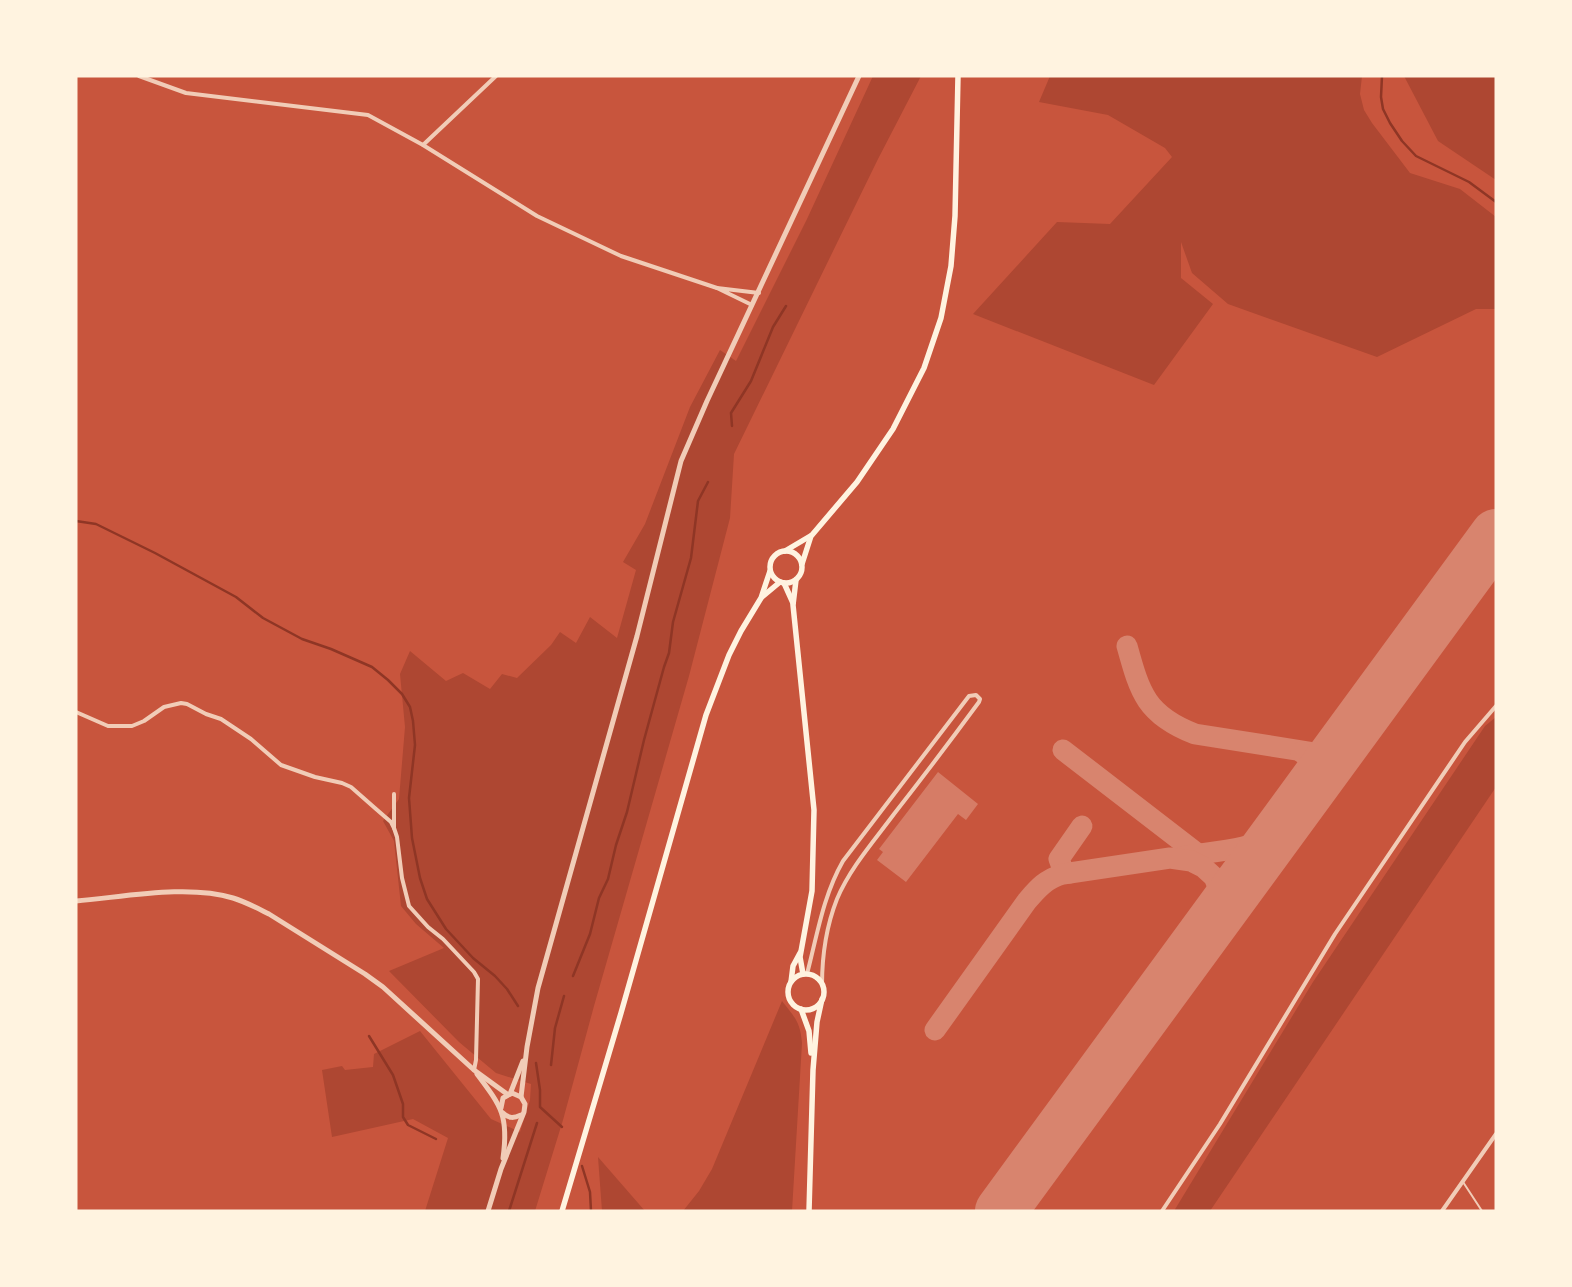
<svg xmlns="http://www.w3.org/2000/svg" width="1572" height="1287" viewBox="0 0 1572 1287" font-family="'Varela Round',sans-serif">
	<rect width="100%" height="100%" fill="#c8553d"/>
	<g fill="#ae4732">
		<polygon points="873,76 921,76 878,159 734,454 730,518 689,676 594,1006 563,1120 535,1211 425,1211 448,1138 413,1119 332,1137 322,1070 342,1066 345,1070 373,1067 374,1054 420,1031 491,1119 520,1132 530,1100 531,1084 496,1073 459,1042 389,971 444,948 416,924 401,906 394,841 383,821 399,799 405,727 400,674 410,651 446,681 463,673 490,689 502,674 517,678 551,645 560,632 576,643 590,617 617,638 636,570 623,562 645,524 690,407 720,350 736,361 807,219"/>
		<polygon points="1050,76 1362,76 1360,94 1364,110 1372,123 1410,173 1460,189 1496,217 1496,309 1476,309 1377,357 1228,304 1192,273 1181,242 1181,278 1213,304 1154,385 973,314 1057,222 1110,224 1172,157 1165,148 1108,115 1039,102"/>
		<polygon points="1404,76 1496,76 1496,180 1438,141"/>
		<polygon points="1496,717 1496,787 1210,1211 1174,1211 1313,982 1485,726"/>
		<path d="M782,1001C795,1018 800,1021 802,1043L792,1211H683L699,1191L712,1169Z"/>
		<polygon points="598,1157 645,1211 602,1211"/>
	</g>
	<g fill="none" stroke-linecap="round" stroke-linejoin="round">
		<g stroke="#8f3625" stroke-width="2.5">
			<polyline points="1382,76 1381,97 1383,109 1390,123 1402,141 1416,156 1469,182 1496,202"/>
			<polyline points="732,426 731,413 751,381 773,327 786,306"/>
			<polyline points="76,521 96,524 155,553 236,597 263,618 302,639 331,649 372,667 388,680 402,694 410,707 413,721 415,745 409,798 412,838 420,878 427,899 446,929 473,958 495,976 507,989 518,1006"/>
			<polyline points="573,976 590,934 599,898 608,879 616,845 627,812 644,740 664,667 669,653 673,622 691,558 698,501 708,482"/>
			<polyline points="369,1036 393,1075 403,1104 403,1117 408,1125 436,1139"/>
			<polyline points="536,1063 540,1090 540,1107 562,1127"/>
			<polyline points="551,1065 555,1028 564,996"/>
			<polyline points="582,1166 590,1192 591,1211"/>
			<polyline points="509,1211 537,1123"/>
		</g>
		<g stroke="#d8846e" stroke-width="21">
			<path d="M1127,646C1140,693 1146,715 1195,734L1315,753C1330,753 1339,746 1349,736"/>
			<polyline points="1063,750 1198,854"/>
			<path d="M1301,752C1313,759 1316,770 1314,784"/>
			<path d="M1184,856C1216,851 1252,851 1279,831"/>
			<polyline points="1070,873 1063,870 1059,859 1082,826"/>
			<path d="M935,1030L1027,901C1038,888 1046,879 1063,874L1170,858L1191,861L1203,867L1214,877L1219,889L1217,911L1213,922"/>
		</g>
		<polyline stroke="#d8846e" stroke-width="52" points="1001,1211 1496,535"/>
	</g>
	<polygon fill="#d67c66" points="938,772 978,804 966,820 958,814 906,882 877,860 883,852 879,849"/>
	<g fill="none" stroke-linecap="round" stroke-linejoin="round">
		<polyline stroke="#f1ccb7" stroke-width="2" points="1463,1182 1482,1211"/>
		<g stroke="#f1ccb7" stroke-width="4">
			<polyline points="139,76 186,93 368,115 423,145 537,216 621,256 717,288"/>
			<polyline points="423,145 496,76"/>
			<polyline points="752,305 717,288 759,293"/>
			<polyline points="76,712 108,726 132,726 144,721 164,707 181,703 187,704 206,714 221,719 251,739 281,765 315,777 342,783 351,787 376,809 391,822 394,828"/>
			<polyline points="394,794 394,828 397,837 402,878 409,906 428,927 443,939 474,972 478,979 476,1060 474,1070"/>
			<path d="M807,974C817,936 823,896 843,861L969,696L976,695L980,699L979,702C951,740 923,777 894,814C874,841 850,868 837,899C826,927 822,956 822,985"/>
			<polyline points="1162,1211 1220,1124 1335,934 1465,742 1496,706"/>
			<polyline points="1442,1211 1496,1134"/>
		</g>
		<g stroke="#f1ccb7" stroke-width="5">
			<path d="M76,901C124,897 188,884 233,898C246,902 257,908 269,914L365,974L383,987L474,1070L507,1094"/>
			<path d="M477,1074C501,1106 509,1116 503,1158"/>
			<polyline points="510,1094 523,1061"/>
			<polyline points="521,1097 527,1047 538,988 637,636 681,461 707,401 859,76"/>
			<path d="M503,1113C509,1119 514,1118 521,1115"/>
			<polyline points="488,1211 501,1169 524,1112 525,1104 521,1097 512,1093 503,1098 501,1108"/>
		</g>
		<g stroke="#fff3e0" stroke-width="5.5">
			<circle cx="786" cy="567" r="16"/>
			<polyline points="785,551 812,535 857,482 893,429 924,368 941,318 951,266 955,216 958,76"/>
			<polyline points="802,564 811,536"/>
			<polyline points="796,580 793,605 814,810 812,891 800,957 803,974"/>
			<polyline points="784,583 793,603"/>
			<polyline points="762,597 780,582"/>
			<circle cx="806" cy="992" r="18"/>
			<polyline points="791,982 793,966 800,953"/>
			<polyline points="801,1009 809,1031 811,1053"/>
			<polyline points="562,1211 621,1013 706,715 729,655 741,631 761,598 770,571"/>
			<polyline points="809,1211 813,1070 817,1022 822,999"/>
		</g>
	</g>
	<rect width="1572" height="1287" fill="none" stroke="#fff3e0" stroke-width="155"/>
</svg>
